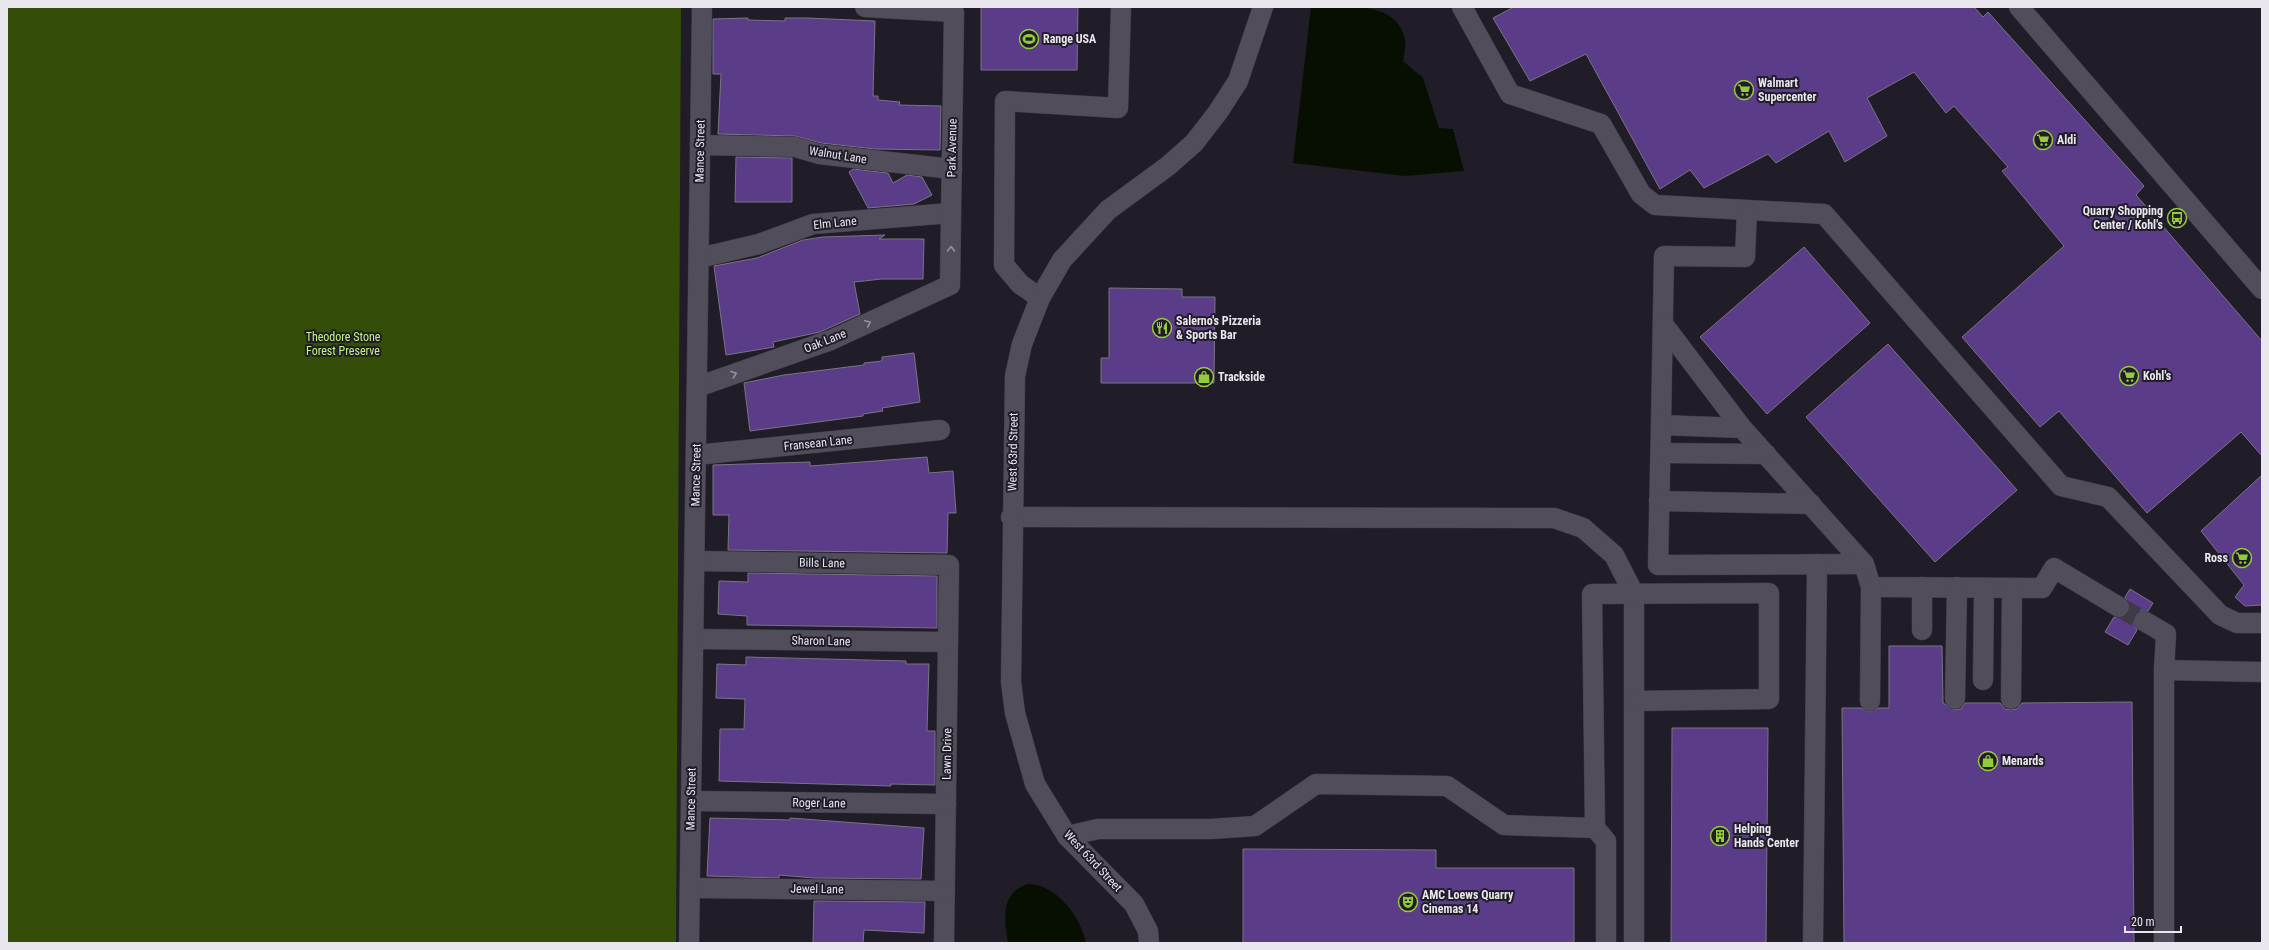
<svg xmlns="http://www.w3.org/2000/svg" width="2269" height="950" viewBox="0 0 2269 950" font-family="'Roboto Condensed',sans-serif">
	<rect width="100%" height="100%" fill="#201c28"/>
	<polygon fill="#344d08" points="7,7 681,7 676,943 7,943"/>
	<g fill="#071000">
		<path d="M1311,7C1345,7 1398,0 1405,40C1406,46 1404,54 1403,61L1423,78L1439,128L1453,129L1464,171L1405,176L1293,163Z"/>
		<path d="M1028,884C1056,884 1081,917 1086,943H1008C1004,918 1000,893 1028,884Z"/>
	</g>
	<g fill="#5a3c88" stroke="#797583">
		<polygon points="981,7 1078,7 1077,70 981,70"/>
		<polygon points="1514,7 1974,7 1983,17 1988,12 2144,186 2136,195 2262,341 2262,456 2241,432 2147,513 2059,411 2040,427 1962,337 2064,246 2002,171 2008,167 1954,106 1946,113 1914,72 1867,98 1887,136 1845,162 1829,131 1776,163 1768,154 1704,188 1690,170 1660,189 1586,54 1530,81 1493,18"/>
		<polygon points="748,18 748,20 785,21 785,18 807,18 875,21 873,96 878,96 878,100 900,102 899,105 941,106 940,150 875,149 821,143 795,136 718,134 721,74 713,74 713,19"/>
		<polygon points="736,157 792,158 792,202 735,202"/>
		<polygon points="853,169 888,173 893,183 907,175 922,177 932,195 914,204 868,208 849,172"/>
		<polygon points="885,235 879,239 924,239 923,279 882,279 854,282 860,314 820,332 773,342 774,347 726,355 714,266 757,258 803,240 823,237"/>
		<polygon points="1804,247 1870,323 1767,414 1700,337"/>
		<polygon points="1109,288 1182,289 1182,297 1215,297 1214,383 1101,383 1101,358 1109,358"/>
		<polygon points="1888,344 2017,490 1935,562 1806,417"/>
		<polygon points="914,353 920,402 882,408 883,411 863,414 863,416 750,431 744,383 784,375 864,365 864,363 882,361 882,357"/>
		<polygon points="927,457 929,473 953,471 956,513 948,513 947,553 728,550 729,515 713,515 713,465 810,462 810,466"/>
		<polygon points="2262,475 2262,605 2245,606 2235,597 2244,585 2201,531"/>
		<polygon points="748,573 937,576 937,628 747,625 747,616 718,614 719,581 748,582"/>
		<polygon points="2130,589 2153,603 2148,611 2139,611 2134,615 2133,621 2137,630 2128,645 2105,632 2114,617 2124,617 2129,613 2130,607 2125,597"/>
		<polygon points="1889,646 1942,646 1943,703 1954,710 1961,709 1965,703 2000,703 2005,709 2011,710 2017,709 2022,703 2132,702 2134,943 1844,943 1842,708 1861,708 1870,712 1879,708 1889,708"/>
		<polygon points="746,657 906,661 906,664 929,664 927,731 935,731 935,785 891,784 891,786 719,781 720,729 744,729 745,699 716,698 717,664 746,665"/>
		<polygon points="1672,728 1768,728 1766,943 1671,943"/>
		<polygon points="710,818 790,820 790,818 924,828 921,879 814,878 779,875 779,878 707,876"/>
		<polygon points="1243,849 1436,850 1436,868 1574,868 1574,943 1243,943"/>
		<polygon points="814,901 925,902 924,933 864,930 863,943 813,943"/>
	</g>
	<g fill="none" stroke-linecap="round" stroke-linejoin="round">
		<polyline stroke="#3e3a46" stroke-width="20" stroke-dasharray="20 10" stroke-linecap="butt" points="2119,607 2144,621"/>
		<g stroke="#3b3841" stroke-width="21">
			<g id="minor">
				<polyline points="1462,7 1510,94 1601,124 1641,194 1655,205 1824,214 2061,486 2108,497 2220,615 2237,623 2262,623"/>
				<polyline points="2019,7 2262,289"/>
				<polyline points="700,145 795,147 819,154 952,169"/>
				<polyline points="1747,210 1745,257 1664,256 1661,425 1742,428 1864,564 1871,587 2042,588 2054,568 2119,607"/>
				<polyline points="699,258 759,244 813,224 951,213"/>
				<polyline points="1040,298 1020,284 1004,265 1005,101 1118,108 1121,7"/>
				<polyline points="1663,324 1742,428"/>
				<polyline points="697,387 831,340 950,285 954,12 865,7"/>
				<polyline points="1661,425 1658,565 1864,564"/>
				<polyline points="1661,453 1766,454"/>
				<polyline points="696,455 940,430"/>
				<polyline points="1659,501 1811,504"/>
				<polyline points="1011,517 1554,518 1583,528 1614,555 1634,594 1634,943"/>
				<polyline points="695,561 949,565 944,943"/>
				<polyline points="2144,621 2166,634 2164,670"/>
				<polyline points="1922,630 1922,587"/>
				<polyline points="694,639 948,642"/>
				<polyline points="1983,680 1984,588"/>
				<polyline points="1955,699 1957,587"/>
				<polyline points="2011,699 2012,588"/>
				<polyline points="1870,701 1871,587"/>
				<polyline points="691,801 946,804"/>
				<polyline points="1595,828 1606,841 1606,943"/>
				<polyline points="1067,836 1098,829 1211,829 1255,826 1316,784 1447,786 1504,825 1595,828 1592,594 1769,593 1769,699 1634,701"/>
				<polyline points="690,888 945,891"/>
				<polyline points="689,943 702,7"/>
				<polyline points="1149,943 1148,931 1134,904 1067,836 1035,784 1015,713 1011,682 1015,376 1022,344 1040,298 1062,260 1108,210 1168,166 1194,143 1218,112 1238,81 1263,7"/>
				<polyline points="1813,943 1817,564"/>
				<polyline points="2164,943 2164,670 2262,672"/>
			</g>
		</g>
		<use href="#minor" stroke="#514d5a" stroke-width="20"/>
	</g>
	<defs><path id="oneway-chevron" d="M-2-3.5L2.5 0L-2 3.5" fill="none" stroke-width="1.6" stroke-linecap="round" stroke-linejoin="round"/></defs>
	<g stroke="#95929d">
		<use href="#oneway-chevron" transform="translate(951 249) rotate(-89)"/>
		<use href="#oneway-chevron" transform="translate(868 323) rotate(-25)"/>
		<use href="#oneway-chevron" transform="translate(734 374) rotate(-20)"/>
	</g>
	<defs>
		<g id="stadium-ring" transform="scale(1)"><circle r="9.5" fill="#201c28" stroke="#95cc3b" stroke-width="1.5"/><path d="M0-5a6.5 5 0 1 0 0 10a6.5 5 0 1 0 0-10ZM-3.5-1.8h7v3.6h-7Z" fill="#95cc3b"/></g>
		<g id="supermarket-ring" transform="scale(1)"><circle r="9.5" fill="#201c28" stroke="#95cc3b" stroke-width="1.5"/><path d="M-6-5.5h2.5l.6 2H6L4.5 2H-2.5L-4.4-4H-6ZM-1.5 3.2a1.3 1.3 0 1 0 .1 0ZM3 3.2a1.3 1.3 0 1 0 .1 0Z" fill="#95cc3b"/></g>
		<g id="bus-ring" transform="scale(1)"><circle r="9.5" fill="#201c28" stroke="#95cc3b" stroke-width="1.5"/><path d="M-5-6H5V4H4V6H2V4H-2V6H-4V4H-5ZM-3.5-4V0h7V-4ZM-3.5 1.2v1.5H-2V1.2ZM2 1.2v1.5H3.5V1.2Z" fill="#95cc3b"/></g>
		<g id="restaurant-ring" transform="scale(1)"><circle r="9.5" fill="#201c28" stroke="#95cc3b" stroke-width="1.5"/><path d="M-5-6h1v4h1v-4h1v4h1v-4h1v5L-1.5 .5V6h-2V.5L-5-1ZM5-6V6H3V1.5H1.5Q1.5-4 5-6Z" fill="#95cc3b"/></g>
		<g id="shop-ring" transform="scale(1)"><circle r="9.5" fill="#201c28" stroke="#95cc3b" stroke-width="1.5"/><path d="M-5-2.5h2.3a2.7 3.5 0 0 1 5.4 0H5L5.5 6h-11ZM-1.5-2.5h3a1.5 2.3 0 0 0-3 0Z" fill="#95cc3b"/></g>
		<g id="building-ring" transform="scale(1)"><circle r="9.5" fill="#201c28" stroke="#95cc3b" stroke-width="1.5"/><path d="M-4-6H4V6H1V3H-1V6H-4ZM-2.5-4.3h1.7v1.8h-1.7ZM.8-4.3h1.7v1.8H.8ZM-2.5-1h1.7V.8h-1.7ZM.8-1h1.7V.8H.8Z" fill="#95cc3b"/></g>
		<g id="theatre-ring" transform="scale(1)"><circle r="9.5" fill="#201c28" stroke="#95cc3b" stroke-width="1.5"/><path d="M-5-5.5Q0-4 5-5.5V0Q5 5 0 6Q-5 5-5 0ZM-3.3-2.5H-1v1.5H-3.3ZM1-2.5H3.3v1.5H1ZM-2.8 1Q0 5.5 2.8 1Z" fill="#95cc3b"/></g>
	</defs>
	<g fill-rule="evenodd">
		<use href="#stadium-ring" x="1029" y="39"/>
		<use href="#supermarket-ring" x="1744" y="90"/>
		<use href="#supermarket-ring" x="2043" y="140"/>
		<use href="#bus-ring" x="2177" y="218"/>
		<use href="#restaurant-ring" x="1162" y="328"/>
		<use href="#supermarket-ring" x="2129" y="376"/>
		<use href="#shop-ring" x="1204" y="377"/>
		<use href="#supermarket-ring" x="2242" y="558"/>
		<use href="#shop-ring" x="1988" y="761"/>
		<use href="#building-ring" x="1720" y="836"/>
		<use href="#theatre-ring" x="1408" y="902"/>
	</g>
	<g text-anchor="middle" stroke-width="4" stroke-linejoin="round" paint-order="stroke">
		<g font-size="12" font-weight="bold" fill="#e9e6ee" stroke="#201c28" text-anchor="start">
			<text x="1043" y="43">Range USA</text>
			<text x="1758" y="87">Walmart<tspan x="1758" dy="14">Supercenter</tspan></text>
			<text x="2057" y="144">Aldi</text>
			<text x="2163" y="215" text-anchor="end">Quarry Shopping<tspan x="2163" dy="14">Center / Kohl's</tspan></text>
			<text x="1176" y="325">Salerno's Pizzeria<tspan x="1176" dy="14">&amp; Sports Bar</tspan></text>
			<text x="2143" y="380">Kohl's</text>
			<text x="1218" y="381">Trackside</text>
			<text x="2228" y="562" text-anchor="end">Ross</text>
			<text x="2002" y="765">Menards</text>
			<text x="1734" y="833">Helping<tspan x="1734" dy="14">Hands Center</tspan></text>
			<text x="1422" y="899">AMC Loews Quarry<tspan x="1422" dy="14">Cinemas 14</tspan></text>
		</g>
		<g font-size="12" fill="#e9e6ee" stroke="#201c28">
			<text transform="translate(952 148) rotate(-89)" y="4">Park Avenue</text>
			<text transform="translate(700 151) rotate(-89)" y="4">Mance Street</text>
			<text transform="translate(838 155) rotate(9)" y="4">Walnut Lane</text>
			<text transform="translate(835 223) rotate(-6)" y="4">Elm Lane</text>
			<text transform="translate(825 341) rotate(-22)" y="4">Oak Lane</text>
			<text transform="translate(818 443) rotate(-6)" y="4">Fransean Lane</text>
			<text transform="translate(1013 452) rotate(-89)" y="4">West 63rd Street</text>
			<text transform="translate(696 475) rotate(-89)" y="4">Mance Street</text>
			<text transform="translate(822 563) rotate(1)" y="4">Bills Lane</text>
			<text transform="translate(821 641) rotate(1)" y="4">Sharon Lane</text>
			<text transform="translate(947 754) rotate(-89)" y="4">Lawn Drive</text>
			<text transform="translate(691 799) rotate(-89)" y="4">Mance Street</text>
			<text transform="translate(819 803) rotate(1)" y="4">Roger Lane</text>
			<text transform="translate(1093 861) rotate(47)" y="4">West 63rd Street</text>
			<text transform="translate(817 889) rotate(1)" y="4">Jewel Lane</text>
		</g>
		<g font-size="12" fill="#c2f481" stroke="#201c28">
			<text x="343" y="341">Theodore Stone<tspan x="343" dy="14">Forest Preserve</tspan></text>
		</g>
	</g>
	<rect width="2269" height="950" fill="none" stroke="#e9e6ee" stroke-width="16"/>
	<path d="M2125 926v6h56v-6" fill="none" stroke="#e9e6ee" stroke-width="2"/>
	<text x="2131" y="926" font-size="12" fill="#e9e6ee" stroke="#201c28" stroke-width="3" paint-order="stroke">20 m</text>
</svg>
